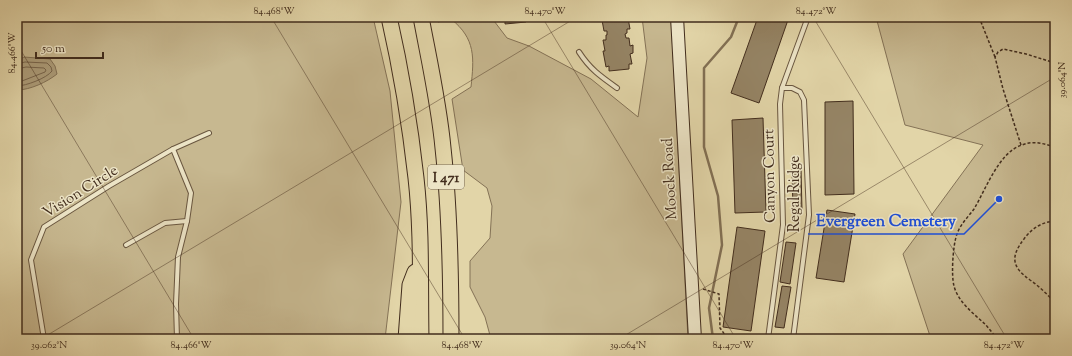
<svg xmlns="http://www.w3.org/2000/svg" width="1072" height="356" viewBox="0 0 1072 356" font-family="'Sorts Mill Goudy',serif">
	<rect width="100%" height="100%" fill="#e2d5a8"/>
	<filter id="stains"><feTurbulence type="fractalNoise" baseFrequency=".005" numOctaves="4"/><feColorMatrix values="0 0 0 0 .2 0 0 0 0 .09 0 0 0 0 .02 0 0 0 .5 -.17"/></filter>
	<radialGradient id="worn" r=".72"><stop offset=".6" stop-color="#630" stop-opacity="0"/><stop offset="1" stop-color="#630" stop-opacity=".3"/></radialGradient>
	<g fill="#c7b890" stroke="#847256">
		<polygon points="17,17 373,17 390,91 401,202 385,339 17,339"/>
		<path d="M437,17H491L507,38L529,46L591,79L638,117L647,58L642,17H671L688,339H491L485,317L470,287V261L490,238L492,206L487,188L463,170L452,99L471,87C474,58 476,39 451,19L438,22Z"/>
		<polygon points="876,17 1055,17 1055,339 931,339 903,254 983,145 905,125"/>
	</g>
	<path fill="#ac9c79" stroke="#827054" d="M24,57L50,59L55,66L57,74C47,82 30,90 17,90V61Z"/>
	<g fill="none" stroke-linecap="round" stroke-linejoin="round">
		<g stroke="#77644b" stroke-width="1">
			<path d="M17,64L25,62L47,63L51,67L52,71C47,78 26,86 17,86"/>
			<polyline points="17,69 26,67 44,68 46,70 45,72 22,81 17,81"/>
		</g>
		<polyline stroke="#827054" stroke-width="2.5" points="713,339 709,308 722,245 718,196 704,147 704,68 731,37 739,17"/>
	</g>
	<g fill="#958465" stroke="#422d1d">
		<polygon points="501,17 526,17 525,17 526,22 505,24 505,19 502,19"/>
		<polygon points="601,17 631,17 628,18 630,29 627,29 627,33 625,34 626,38 629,38 630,46 633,45 633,53 630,54 632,64 629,64 629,69 609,71 609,66 606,67 603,51 605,51 603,40 606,40 606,35 607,35 607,31 604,31 602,20 601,20"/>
		<polygon points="758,17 789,17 759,103 731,93"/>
		<polygon points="853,101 854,194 825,195 825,102"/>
		<polygon points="763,118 766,212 735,213 732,120"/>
		<polygon points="792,169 801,169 802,211 793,211"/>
		<polygon points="827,210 855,214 844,282 816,278"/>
		<polygon points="737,227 765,231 751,331 723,327"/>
		<polygon points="786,242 796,243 790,284 780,282"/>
		<polygon points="782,286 791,287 784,328 775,327"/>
	</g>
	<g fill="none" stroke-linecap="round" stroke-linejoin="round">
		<g stroke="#6a5740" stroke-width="6">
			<g id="service">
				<path d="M579,52C590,69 600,76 617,88"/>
				<polyline points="782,88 792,88 800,92 804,100 809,215 793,339"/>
				<polyline points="173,149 191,193 187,221 178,257 176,304 177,339"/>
				<polyline points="126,245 165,223 187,221"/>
				<polyline points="44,339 31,260 44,227 109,186 173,149 209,133"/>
				<polyline points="768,339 783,225 780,104 782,88 808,17"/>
			</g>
		</g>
		<g stroke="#422d1d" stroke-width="14">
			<polyline id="secondary" points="677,17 695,339"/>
		</g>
		<g stroke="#422d1d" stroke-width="17">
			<g id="motorway">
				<path d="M389,17C401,70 410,124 416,178C422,232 420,286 421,339"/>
				<path d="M421,17C429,60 439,104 443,148C450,212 451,275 451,339"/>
				<polyline points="406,339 410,285 415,272"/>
			</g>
		</g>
		<g stroke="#422d1d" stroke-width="1.5" stroke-dasharray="3 2" stroke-linecap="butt">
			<polyline points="979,17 995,57"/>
			<polyline points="1021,145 1003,89 995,57 998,52 1003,49 1026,54 1055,63"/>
			<path d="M1055,221C1042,222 1032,228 1024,239C1010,257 1012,267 1030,280C1039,286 1048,295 1055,303"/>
			<polyline points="703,289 719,294 720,328 728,339"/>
			<path d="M998,339C994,335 990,330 986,325C974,314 958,302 954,286C951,275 953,244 957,234C960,225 968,217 974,209C986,189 999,152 1022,145C1034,140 1044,144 1055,147"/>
		</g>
		<use href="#service" stroke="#ece4c6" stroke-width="4"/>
		<use href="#secondary" stroke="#ece4c6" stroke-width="12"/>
		<use href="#motorway" stroke="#e2d5a8" stroke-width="15"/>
	</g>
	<path fill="none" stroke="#422d1d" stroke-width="1" stroke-opacity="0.45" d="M271,17L465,339M542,17L736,339M813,17L1007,339M17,44L194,339M41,339L577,17M619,339L1055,77"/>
	<g text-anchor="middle" stroke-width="3" stroke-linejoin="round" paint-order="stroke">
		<rect fill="#ece4c6" stroke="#756450" stroke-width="1" x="428" y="165" width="36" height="24" rx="3"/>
		<g font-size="14" font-weight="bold" fill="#422d1d">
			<text x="446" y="182">I 471</text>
		</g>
		<g font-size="15" fill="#422d1d" stroke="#ece4c6">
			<text transform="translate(769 176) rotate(-91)" y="5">Canyon Court</text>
			<text transform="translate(669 179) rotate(-93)" y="5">Moock Road</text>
			<text transform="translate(80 191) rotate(-32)" y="5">Vision Circle</text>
			<text transform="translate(794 194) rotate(-90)" y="5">Regal Ridge</text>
		</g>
	</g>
	<path fill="none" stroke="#1d4ed8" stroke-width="1.5" d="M999 199L964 234H808"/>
	<circle fill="#1d4ed8" stroke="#ece4c6" stroke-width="1.5" cx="999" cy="199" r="4"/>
	<g font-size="16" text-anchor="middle" font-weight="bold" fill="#1d4ed8" stroke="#ece4c6" stroke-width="3" stroke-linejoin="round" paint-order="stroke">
		<text x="886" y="226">Evergreen Cemetery</text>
	</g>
	<rect width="1072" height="356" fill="none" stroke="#e2d5a8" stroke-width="44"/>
	<path d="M36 52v6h67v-6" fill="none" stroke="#422d1d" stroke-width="2"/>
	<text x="42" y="52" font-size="12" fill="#422d1d" stroke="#ece4c6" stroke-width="3" paint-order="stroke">50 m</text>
	<rect x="22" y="22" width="1028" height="312" fill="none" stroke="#422d1d" stroke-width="1.5"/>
	<g font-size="10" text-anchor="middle" fill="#422d1d">
		<text x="274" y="14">84.468°W</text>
		<text x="545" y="14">84.470°W</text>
		<text x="816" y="14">84.472°W</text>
		<text transform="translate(11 53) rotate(-90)" y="4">84.466°W</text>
		<text transform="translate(1061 80) rotate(-90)" y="4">39.064°N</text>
		<text x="49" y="348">39.062°N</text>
		<text x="191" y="348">84.466°W</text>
		<text x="462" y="348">84.468°W</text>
		<text x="628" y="348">39.064°N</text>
		<text x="733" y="348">84.470°W</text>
		<text x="1004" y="348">84.472°W</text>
	</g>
	<rect width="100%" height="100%" filter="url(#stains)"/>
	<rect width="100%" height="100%" fill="url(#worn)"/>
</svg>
